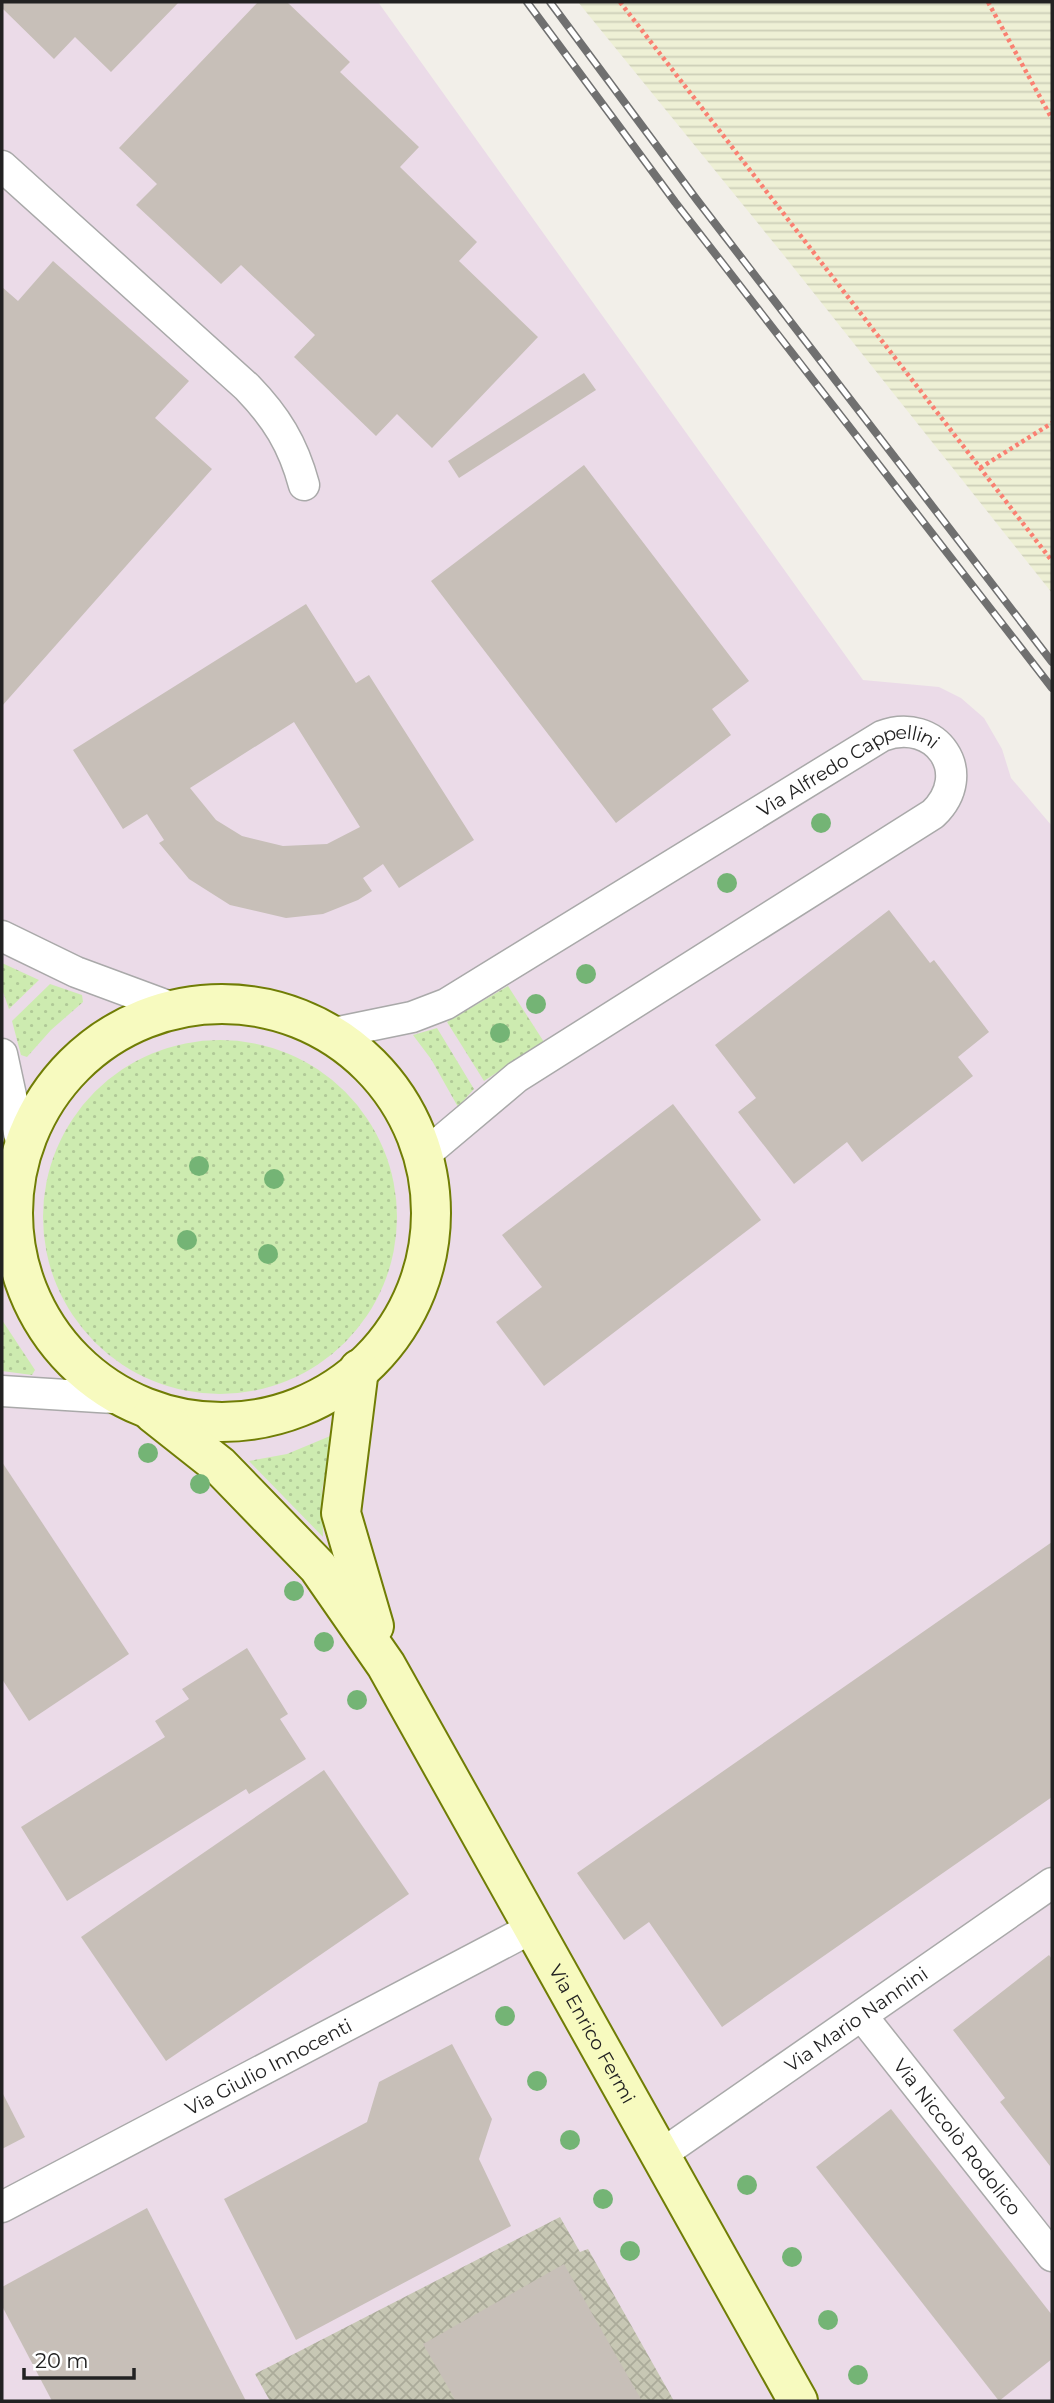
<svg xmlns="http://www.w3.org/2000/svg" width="1054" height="2403" viewBox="0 0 1054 2403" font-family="Montserrat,sans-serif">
	<defs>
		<pattern id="construction-cross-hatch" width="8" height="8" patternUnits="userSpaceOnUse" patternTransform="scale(1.75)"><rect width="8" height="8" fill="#c7c7b4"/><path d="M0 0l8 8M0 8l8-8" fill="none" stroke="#abab9a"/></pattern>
		<pattern id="farmland-rules" width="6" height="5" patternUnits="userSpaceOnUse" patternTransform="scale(1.75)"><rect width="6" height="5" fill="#eef0d5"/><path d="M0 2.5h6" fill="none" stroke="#ccceb7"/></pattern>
		<pattern id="grass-dots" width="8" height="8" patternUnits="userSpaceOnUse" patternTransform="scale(1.75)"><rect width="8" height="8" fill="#cdebb0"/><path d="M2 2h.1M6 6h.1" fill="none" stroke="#b0c997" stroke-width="1.8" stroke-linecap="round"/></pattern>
	</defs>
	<rect width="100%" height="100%" fill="#f2efe9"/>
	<polygon fill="#ebdbe8" points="2,2 378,2 863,680 939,687 961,698 984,718 1002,749 1011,778 1052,826 1052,2401 2,2401"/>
	<polygon fill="url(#construction-cross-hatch)" points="560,2217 580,2252 588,2249 674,2401 270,2401 255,2374"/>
	<polygon fill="url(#farmland-rules)" points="578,2 1052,2 1052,593 782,253"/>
	<g fill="url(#grass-dots)">
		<polygon points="2,963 39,980 9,1009 2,989"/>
		<polygon points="50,984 82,995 83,1002 51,1030 27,1057 21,1055 12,1021"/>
		<polygon points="508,986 544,1042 484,1081 447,1022"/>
		<polygon points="437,1028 474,1089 458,1107 431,1059 413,1035"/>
		<circle cx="220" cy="1217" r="177"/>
		<polygon points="2,1320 35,1370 32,1375 2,1371"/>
		<polygon points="335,1434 322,1489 323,1537 249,1461 287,1454"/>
	</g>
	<g fill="#c7bfb8" fill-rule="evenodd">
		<polygon points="2,2 179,2 111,72 75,37 54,59 2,8"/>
		<polygon points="258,2 287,2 350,62 340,72 419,147 400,167 477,242 459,261 538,337 432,448 397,414 376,436 294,357 315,335 241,265 221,284 136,205 157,184 119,148"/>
		<polygon points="53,261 189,381 155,418 212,469 2,706 2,287 18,301"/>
		<polygon points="584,373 596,390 459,478 448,461"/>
		<polygon points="584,465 749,681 712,709 731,735 616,823 431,581"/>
		<path d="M306,604L356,683L369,675L474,840L399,888L383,864L363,878L372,891L358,900L323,914L286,918L230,905L189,879L159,843L164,840L147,814L123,829L73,750ZM294,722L360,827L327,844L283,846L242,836L216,820L190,788Z"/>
		<polygon points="889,910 930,963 934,960 989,1032 958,1057 973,1076 862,1162 847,1142 794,1184 738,1112 756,1098 715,1045"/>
		<polygon points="673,1104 761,1220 544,1386 496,1322 542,1287 502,1235"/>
		<polygon points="2,1462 129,1654 29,1721 2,1679"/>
		<polygon points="1052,1542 1052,1797 722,2027 649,1922 624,1940 577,1873"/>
		<polygon points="247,1648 288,1714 280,1719 306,1759 249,1794 246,1789 67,1901 21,1827 165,1737 155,1721 189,1699 182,1689"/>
		<polygon points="324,1770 409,1894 166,2061 81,1937"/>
		<polygon points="1049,1955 1052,1959 1050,2166 1000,2102 1005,2098 953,2030"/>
		<polygon points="452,2044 492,2119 479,2159 511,2226 296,2340 224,2199 367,2122 379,2082"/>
		<polygon points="2,2092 25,2137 2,2149"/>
		<polygon points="891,2109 1052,2315 1052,2359 999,2401 816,2167"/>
		<polygon points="147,2208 246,2401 52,2401 2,2306 2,2287"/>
		<polygon points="564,2264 642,2401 456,2401 423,2344"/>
	</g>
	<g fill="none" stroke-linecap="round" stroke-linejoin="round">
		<g stroke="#a9a9a9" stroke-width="33">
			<g id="street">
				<path d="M2,166L247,387C276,417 293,444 304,485"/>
				<polyline points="2,936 76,972 176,1009"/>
				<path id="s1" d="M329,1034L412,1017L446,1004L882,736C936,716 976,773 933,814L517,1077L422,1157"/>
				<polyline points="2,1054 23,1151"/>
				<polyline points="2,1208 16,1179"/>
				<polyline points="2,1391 130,1399"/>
				<path id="s2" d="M862,2016L1052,2256"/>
				<path id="s3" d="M659,2156L1052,1883"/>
				<path id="s4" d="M2,2207L534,1927"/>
			</g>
		</g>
		<g stroke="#707d05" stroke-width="42">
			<g id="secondary">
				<circle cx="222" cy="1213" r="209"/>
				<polyline points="359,1369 341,1513 374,1626"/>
				<path id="s5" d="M153,1413L220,1466L318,1567L386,1665L798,2401"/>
			</g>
		</g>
		<g stroke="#fa8072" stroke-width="4.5" stroke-dasharray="3.5 3.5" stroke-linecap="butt">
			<polyline points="620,2 1052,561"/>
			<polyline points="988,2 1052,119"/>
			<polyline points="980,468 1052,423"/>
		</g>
		<use href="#street" stroke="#fff" stroke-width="30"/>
		<use href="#secondary" stroke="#f7fabf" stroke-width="38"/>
		<g stroke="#707070" stroke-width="8">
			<g id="rail">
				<polyline points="527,2 675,202 1052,688"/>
				<polyline points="550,2 697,200 1052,662"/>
			</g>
		</g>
		<use href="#rail" stroke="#fff" stroke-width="5" stroke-dasharray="16" stroke-linecap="butt"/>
	</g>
	<g fill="#74b475">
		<circle cx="821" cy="823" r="10"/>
		<circle cx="727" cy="883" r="10"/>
		<circle cx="586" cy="974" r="10"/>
		<circle cx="536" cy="1004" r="10"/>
		<circle cx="500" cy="1033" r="10"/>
		<circle cx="199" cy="1166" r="10"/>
		<circle cx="274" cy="1179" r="10"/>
		<circle cx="187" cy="1240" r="10"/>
		<circle cx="268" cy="1254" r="10"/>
		<circle cx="148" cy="1453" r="10"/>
		<circle cx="200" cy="1484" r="10"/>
		<circle cx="294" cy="1591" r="10"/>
		<circle cx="324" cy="1642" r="10"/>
		<circle cx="357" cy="1700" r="10"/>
		<circle cx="505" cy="2016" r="10"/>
		<circle cx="537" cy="2081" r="10"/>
		<circle cx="570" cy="2140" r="10"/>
		<circle cx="747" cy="2185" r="10"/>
		<circle cx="603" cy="2199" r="10"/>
		<circle cx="630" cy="2251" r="10"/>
		<circle cx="792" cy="2257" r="10"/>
		<circle cx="828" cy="2320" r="10"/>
		<circle cx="858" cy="2375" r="10"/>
	</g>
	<g text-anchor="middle" stroke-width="5" stroke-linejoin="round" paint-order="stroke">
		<g font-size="19" fill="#222" stroke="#fff">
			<text dy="7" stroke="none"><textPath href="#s1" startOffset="590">Via Alfredo Cappellini</textPath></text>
			<text dy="7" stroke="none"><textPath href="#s3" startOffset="240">Via Mario Nannini</textPath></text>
			<text dy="7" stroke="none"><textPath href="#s5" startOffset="768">Via Enrico Fermi</textPath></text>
			<text dy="7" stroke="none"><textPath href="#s4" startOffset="301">Via Giulio Innocenti</textPath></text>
			<text dy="7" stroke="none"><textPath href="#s2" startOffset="154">Via Niccolò Rodolico</textPath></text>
		</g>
	</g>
	<rect width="1054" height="2403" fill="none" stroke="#222222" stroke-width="7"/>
	<path d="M24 2368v10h110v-10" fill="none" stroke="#222222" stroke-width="3.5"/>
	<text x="35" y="2368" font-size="21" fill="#222222" stroke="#ffffff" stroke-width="5" paint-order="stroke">20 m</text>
</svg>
